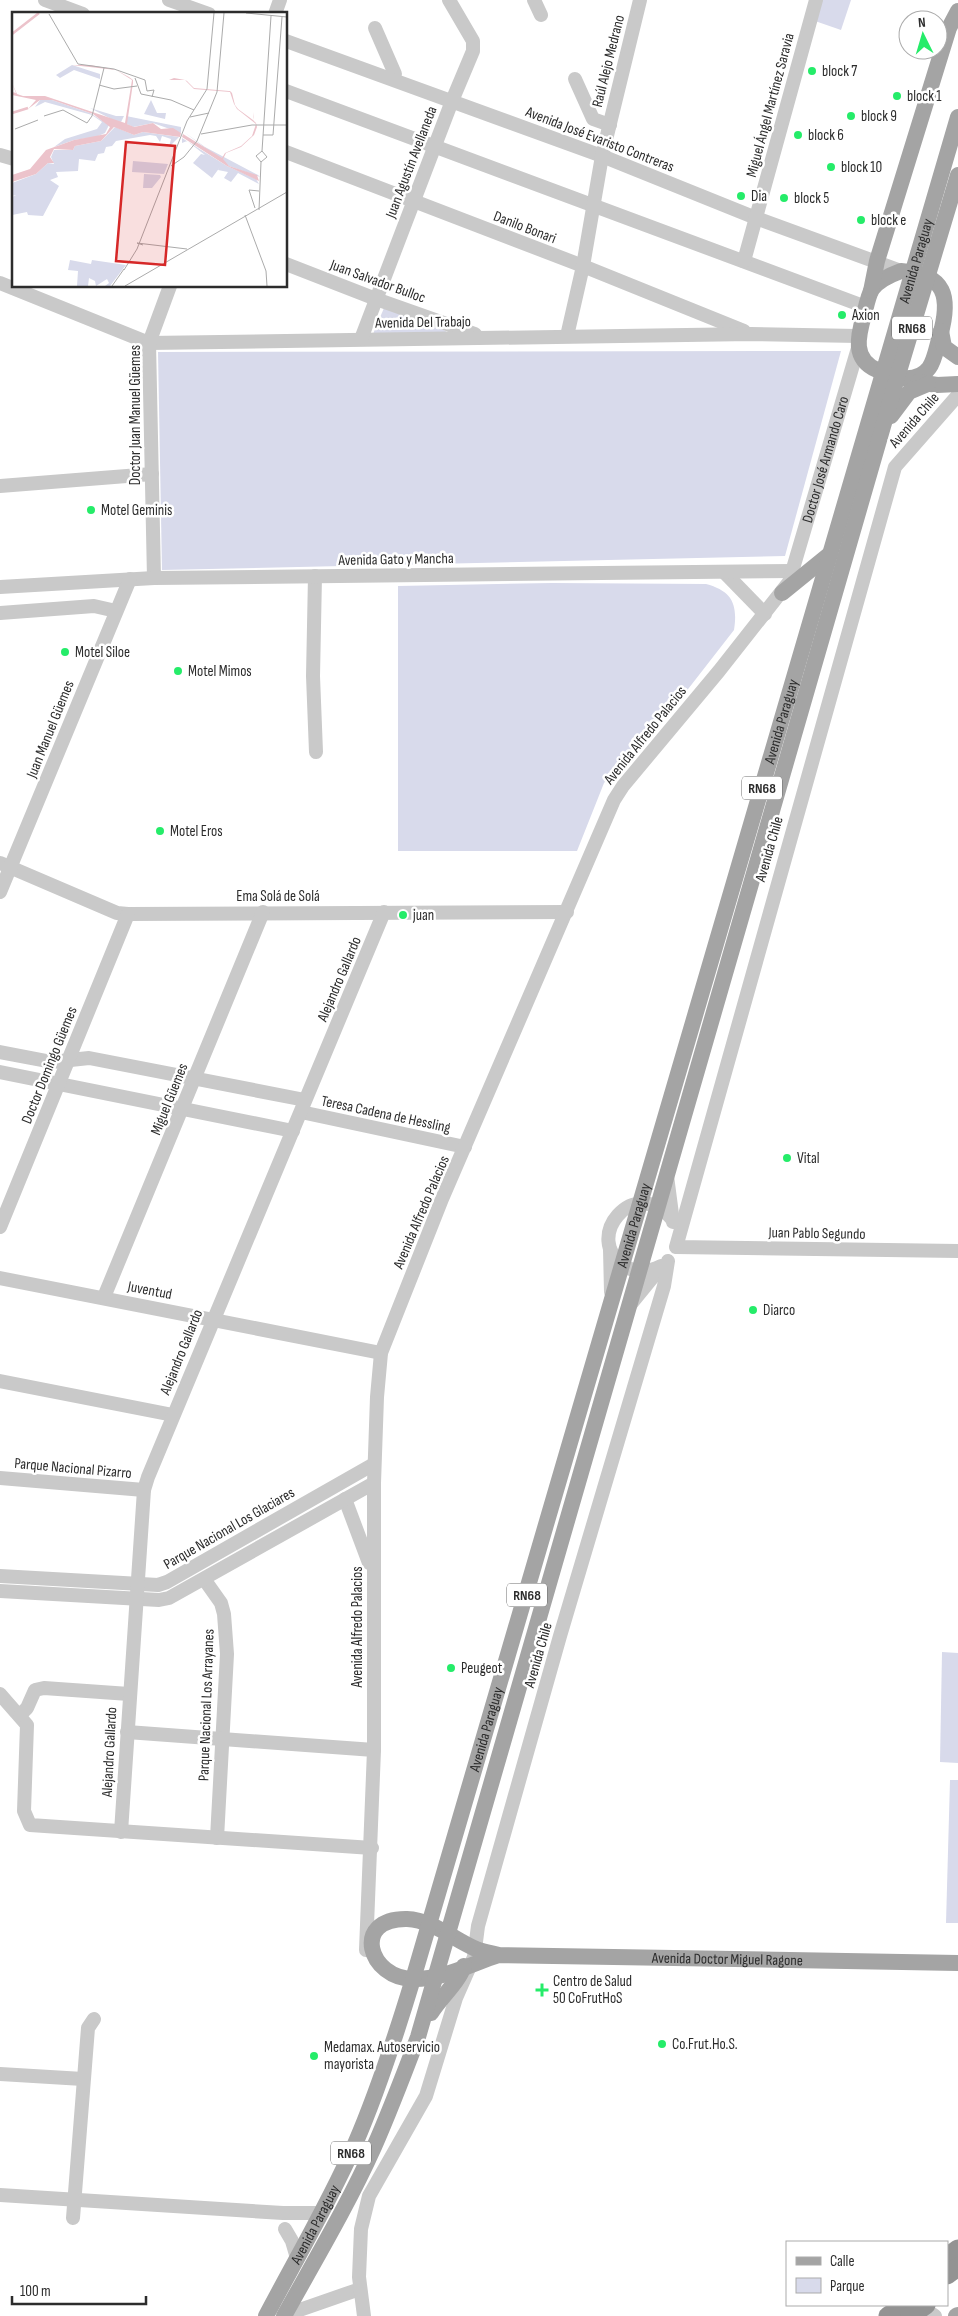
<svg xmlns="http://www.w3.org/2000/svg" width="958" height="2316" viewBox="0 0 958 2316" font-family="'Sofia Sans Condensed',sans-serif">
	<rect width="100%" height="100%" fill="#fff"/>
	<g fill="#d8daeb">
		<polygon points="822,0 851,0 841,30 815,21"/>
		<polygon points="384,308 446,331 445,334 373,334"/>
		<polygon points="841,351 785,556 162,570 158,352"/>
		<path d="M552,583L706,584C732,591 738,604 734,630L678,702L604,783L577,851H398V586Z"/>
		<polygon points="942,1652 958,1653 958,1763 940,1762"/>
		<polygon points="950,1780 958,1780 958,1923 946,1923"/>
	</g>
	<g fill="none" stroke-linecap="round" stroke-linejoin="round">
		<g stroke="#c9c9c9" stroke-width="14">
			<polyline points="45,0 83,14"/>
			<polyline points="169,0 209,14"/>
			<polyline points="534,0 541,15"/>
			<polyline points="275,14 280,0"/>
			<polyline points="375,28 395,74 393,78"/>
			<polyline points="286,41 602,156 756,218 901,271"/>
			<polyline points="575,79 593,119 610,125"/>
			<polyline points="286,91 866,307"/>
			<polyline points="286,152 583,266 744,331"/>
			<polyline points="0,155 14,159"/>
			<polyline points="744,261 816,0"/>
			<polyline points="286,264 376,299 475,334"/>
			<polyline points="0,283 149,343 751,334 858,336"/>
			<polyline points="567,336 583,266 602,156 640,0"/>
			<polyline points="361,339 452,101 473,51 473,41 449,0"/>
			<polyline points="958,395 895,467 676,1247 958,1251"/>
			<polyline points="0,486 152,474"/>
			<polyline points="724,572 765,614"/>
			<polyline points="315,576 313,676 316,752"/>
			<polyline points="154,578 149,343 170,286"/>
			<polyline points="0,587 154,578 793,571"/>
			<polyline points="0,613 94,606 116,611"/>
			<polyline points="0,863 117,913 128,914 567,912"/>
			<polyline points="0,892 130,579"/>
			<polyline points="0,1052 52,1062 89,1058 305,1100"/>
			<polyline points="0,1072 293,1131"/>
			<polyline points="301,1112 465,1147"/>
			<polyline points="667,1176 673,1222"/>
			<polyline points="0,1227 128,914"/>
			<polyline points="610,1249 611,1292"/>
			<path d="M661,1266C648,1272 637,1274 625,1266C581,1240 634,1172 673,1220"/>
			<polyline points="0,1278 381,1353"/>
			<polyline points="104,1297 263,912"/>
			<polyline points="630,1305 661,1267"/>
			<polyline points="0,1381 173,1415"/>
			<polyline points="0,1478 144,1490"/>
			<polyline points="345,1499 369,1563"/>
			<polyline points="0,1576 158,1585 167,1582 374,1464"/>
			<polyline points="204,1579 221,1603 224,1614 227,1654 217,1838"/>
			<polyline points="0,1591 159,1600 169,1598 374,1483"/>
			<polyline points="0,1694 27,1725 24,1811 30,1825 372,1848"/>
			<polyline points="20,1715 27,1708 35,1690 44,1688 129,1694"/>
			<polyline points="127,1732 374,1750"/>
			<polyline points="121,1832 144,1490 148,1477 384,912"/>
			<path id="s1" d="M366,1950L374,1750V1483L377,1397L381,1353L442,1199L614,800L623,786L719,671L789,582L858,348"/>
			<polyline points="0,2074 83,2079"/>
			<polyline points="0,2195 283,2213 322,2213"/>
			<polyline points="73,2218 88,2028 94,2019"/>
			<polyline points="285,2229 292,2241 297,2258"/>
			<polyline points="922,2307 935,2316"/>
			<polyline points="285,2315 360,2289"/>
			<polyline points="364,2316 359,2277 361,2229 369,2196 426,2096 456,1998 474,1957 478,1926 560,1636 664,1286 668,1261"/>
		</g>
		<g stroke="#a4a4a4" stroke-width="16">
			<path d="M901,271C946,274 951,297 940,336C937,345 935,360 929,368C916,385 892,377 877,370C852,359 858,336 864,315C866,307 868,296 872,289C879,280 890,275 901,271Z"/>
			<polyline points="871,291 877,261 949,28 958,11"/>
			<polyline points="941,331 944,347 958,357"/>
			<polyline points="918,382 937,385 958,384"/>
			<polyline points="891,416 909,392 928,384"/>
			<polyline points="782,593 830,554"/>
			<path id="s2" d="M499,1955C471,1964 444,1979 414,1979C368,1979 351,1918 407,1919C433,1920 454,1940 476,1949C484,1952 491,1953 499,1955L958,1963"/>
			<path d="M431,2013C441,1997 458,1983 464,1966"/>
			<path id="s3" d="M266,2316C296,2259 329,2203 355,2144C378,2091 396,2035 413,1979L958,117"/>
			<path d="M284,2316C315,2260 348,2205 374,2147C390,2111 404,2074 418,2037L897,378L958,175"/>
			<polyline points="956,2316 958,2315"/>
		</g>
		<g stroke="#939393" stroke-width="19">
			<polyline points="947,2257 958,2249"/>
			<polyline points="947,2275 958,2267"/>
			<polyline points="888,2316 905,2305"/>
			<polyline points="910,2316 926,2305"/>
		</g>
	</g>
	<g fill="#25ec69" stroke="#fff" stroke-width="2">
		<circle cx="812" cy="71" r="5"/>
		<circle cx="897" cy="96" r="5"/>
		<circle cx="851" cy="116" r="5"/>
		<circle cx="798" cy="135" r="5"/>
		<circle cx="831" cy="167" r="5"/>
		<circle cx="741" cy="196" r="5"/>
		<circle cx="784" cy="198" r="5"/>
		<circle cx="861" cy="220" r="5"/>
		<circle cx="842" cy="315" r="5"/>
		<circle cx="91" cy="510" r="5"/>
		<circle cx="65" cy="652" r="5"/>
		<circle cx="178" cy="671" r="5"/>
		<circle cx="160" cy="831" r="5"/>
		<circle cx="403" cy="915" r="5"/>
		<circle cx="787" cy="1158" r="5"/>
		<circle cx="753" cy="1310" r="5"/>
		<circle cx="451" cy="1668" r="5"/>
		<path d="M539.5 1982.5h5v5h5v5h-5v5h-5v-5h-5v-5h5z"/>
		<circle cx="662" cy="2044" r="5"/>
		<circle cx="314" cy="2056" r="5"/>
	</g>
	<g text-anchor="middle" stroke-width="5" stroke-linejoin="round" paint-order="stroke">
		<g fill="#fff" stroke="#6b6b6b" stroke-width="1">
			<rect x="892" y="316.5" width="40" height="23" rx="4"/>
			<rect x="742" y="776.5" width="40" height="23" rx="4"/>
			<rect x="507" y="1583.5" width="40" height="23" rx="4"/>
			<rect x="331" y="2141.5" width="40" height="23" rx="4"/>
		</g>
		<g font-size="14" font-weight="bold" fill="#2c2c2c">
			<text x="912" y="333">RN68</text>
			<text x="762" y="793">RN68</text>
			<text x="527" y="1600">RN68</text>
			<text x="351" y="2158">RN68</text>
		</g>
		<g font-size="15" fill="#2c2c2c" stroke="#fff">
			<text transform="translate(608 61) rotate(-76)" y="5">Raúl Alejo Medrano</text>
			<text transform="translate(770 105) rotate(-75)" y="5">Miguel Ángel Martínez Saravia</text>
			<text transform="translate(600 139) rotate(21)" y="5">Avenida José Evaristo Contreras</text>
			<text transform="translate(411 162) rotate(-69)" y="5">Juan Agustín Avellaneda</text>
			<text transform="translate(525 227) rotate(21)" y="5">Danilo Bonari</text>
			<text dy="5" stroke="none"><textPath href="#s3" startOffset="2159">Avenida Paraguay</textPath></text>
			<text transform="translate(378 281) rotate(20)" y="5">Juan Salvador Bulloc</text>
			<text transform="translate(423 322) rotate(-1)" y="5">Avenida Del Trabajo</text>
			<text transform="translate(135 415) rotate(-90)" y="5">Doctor Juan Manuel Güemes</text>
			<text transform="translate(914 420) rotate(-49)" y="5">Avenida Chile</text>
			<text dy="5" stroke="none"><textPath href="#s1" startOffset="1605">Doctor José Armando Caro</textPath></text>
			<text transform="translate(396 559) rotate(-1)" y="5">Avenida Gato y Mancha</text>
			<text dy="5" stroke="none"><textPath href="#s3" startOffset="1679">Avenida Paraguay</textPath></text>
			<text transform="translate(50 729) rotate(-68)" y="5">Juan Manuel Güemes</text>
			<text transform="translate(645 735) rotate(-51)" y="5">Avenida Alfredo Palacios</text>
			<text transform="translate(769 849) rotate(-74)" y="5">Avenida Chile</text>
			<text x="278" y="901">Ema Solá de Solá</text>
			<text transform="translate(339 979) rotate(-67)" y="5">Alejandro Gallardo</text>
			<text transform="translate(49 1065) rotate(-68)" y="5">Doctor Domingo Güemes</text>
			<text transform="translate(169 1099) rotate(-68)" y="5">Miguel Güemes</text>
			<text transform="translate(386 1114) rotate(12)" y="5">Teresa Cadena de Hessling</text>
			<text transform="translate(421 1212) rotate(-67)" y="5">Avenida Alfredo Palacios</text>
			<text dy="5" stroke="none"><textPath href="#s3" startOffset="1154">Avenida Paraguay</textPath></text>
			<text transform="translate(817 1233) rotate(1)" y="5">Juan Pablo Segundo</text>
			<text transform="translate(150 1290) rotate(11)" y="5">Juventud</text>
			<text transform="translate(181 1352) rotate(-68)" y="5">Alejandro Gallardo</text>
			<text transform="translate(73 1468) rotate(5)" y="5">Parque Nacional Pizarro</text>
			<text transform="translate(229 1528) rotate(-30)" y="5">Parque Nacional Los Glaciares</text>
			<text transform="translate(357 1627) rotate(-90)" y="5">Avenida Alfredo Palacios</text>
			<text transform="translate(538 1655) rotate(-74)" y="5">Avenida Chile</text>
			<text transform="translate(206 1705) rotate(-88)" y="5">Parque Nacional Los Arrayanes</text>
			<text dy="5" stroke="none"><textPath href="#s3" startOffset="629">Avenida Paraguay</textPath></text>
			<text transform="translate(109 1752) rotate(-87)" y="5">Alejandro Gallardo</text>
			<text dy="5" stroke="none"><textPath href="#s2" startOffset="526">Avenida Doctor Miguel Ragone</textPath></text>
			<text dy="5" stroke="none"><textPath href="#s3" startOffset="104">Avenida Paraguay</textPath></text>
		</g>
		<g font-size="15" fill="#2c2c2c" stroke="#fff" text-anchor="start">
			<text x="822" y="76">block 7</text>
			<text x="907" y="101">block 1</text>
			<text x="861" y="121">block 9</text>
			<text x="808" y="140">block 6</text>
			<text x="841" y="172">block 10</text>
			<text x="751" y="201">Dia</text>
			<text x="794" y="203">block 5</text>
			<text x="871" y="225">block e</text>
			<text x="852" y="320">Axion</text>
			<text x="101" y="515">Motel Geminis</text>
			<text x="75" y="657">Motel Siloe</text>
			<text x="188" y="676">Motel Mimos</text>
			<text x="170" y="836">Motel Eros</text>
			<text x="413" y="920">juan</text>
			<text x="797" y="1163">Vital</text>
			<text x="763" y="1315">Diarco</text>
			<text x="461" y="1673">Peugeot</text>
			<text x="553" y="1986">Centro de Salud<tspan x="553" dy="17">50 CoFrutHoS</tspan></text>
			<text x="672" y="2049">Co.Frut.Ho.S.</text>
			<text x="324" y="2052">Medamax. Autoservicio<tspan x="324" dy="17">mayorista</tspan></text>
		</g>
	</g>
	<g transform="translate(12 12)">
		<rect width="275" height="275" fill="#fff"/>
		<path d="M60,53L88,62V67L62,58L48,66L44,63ZM28,88H40L78,101L97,113L93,121L84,125L62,128L42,135L53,127L85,117L90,110L80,103L33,90L23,95ZM139,88L145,101H154L153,107L132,102ZM78,96L104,104H112L109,110L103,109ZM114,104L169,115V121L141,111L121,115L115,112ZM103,115L122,123L131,120L167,125L157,135L159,127L150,124L148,130L144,124L138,123L104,129L100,134L94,135L92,141L86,142L83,149L67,147L66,159L44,160L46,165L38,168L47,174L31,204L16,203L15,200L0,203V185L4,183L0,184V171L24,162L36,151L42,152L39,145L42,138H61L63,134L89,129ZM172,120L193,135L246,163L248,165L217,154ZM170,126L215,154L244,167L247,172L226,161L219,170L212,166L216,160L206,158L208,155L200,166L181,151L189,142L193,143L175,129L170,131ZM121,149L156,152L152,162L120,160ZM132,162L148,163L149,165L140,176H131ZM58,248L79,252L80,248L114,253L98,274H93L97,271L95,267L84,274L83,269L77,266L76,274H65L66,259L56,258Z" fill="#d8daeb"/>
		<path d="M60,53H78L101,57L104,58L117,65L121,68V71L115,112L122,115L141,111L149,117L161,116L169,121L168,125L131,120L122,123L102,115L89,129L63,134L61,138L42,137L38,145L42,151H36L24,162L0,170V163L18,157L34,138L62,128L94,122L98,115L81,102L40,88H28L16,97L24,88L0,83V80L4,81L0,71L5,82L11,84H33L113,111L120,68L104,58ZM146,57L157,68L162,66L173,68L175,69L182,76L217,79H218L220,81L223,93L226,97L241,108V105L242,100L241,108L244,111L245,115L242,123L229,135L214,141L211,147L217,154L245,163L247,169L215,154L170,125L171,122L210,146L213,141L229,134L240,124L244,112L225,97L222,92L218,80L182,77L173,68H157Z" fill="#ecc3cb"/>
		<path fill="none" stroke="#ecc3cb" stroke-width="2.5" d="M0,22L27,1M0,101L16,96"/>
		<path fill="none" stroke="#ababab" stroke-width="1" d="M234,1L275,5M37,2L66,52L102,57L133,68L135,79L142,78L140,85M123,66L129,82L159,88L182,98M87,73L102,77L125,74M51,98L75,111L80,104L92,56M32,104L51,98M178,105L197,101M3,117L26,108M189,122L240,113H275M251,123H261L270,5M250,139L244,144L249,150L255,145L250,139L259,4M159,154L172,145L185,129L205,80L212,1M243,196L237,178L247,179M247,198L249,150M233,203L254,259L255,274M131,233L125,231L175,237M112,258L125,237L175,109L195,77L202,1M100,274L112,257M113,274L275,180"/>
		<path fill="#d62828" fill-opacity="0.15" stroke="#d62828" stroke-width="2.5" d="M114,130L163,134L153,253L104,249Z"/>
		<rect width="275" height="275" fill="none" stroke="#2c2c2c" stroke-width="2.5"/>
	</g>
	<rect x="786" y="2241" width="162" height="65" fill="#ffffff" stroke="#ababab"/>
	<rect x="796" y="2257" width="25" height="8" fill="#a4a4a4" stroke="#ababab"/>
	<text x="830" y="2266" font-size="15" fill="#2c2c2c">Calle</text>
	<rect x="796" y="2278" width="25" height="15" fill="#d8daeb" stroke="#ababab"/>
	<text x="830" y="2291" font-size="15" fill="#2c2c2c">Parque</text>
	<g transform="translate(923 35) rotate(355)"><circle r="24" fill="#ffffff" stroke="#ababab"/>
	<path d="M0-4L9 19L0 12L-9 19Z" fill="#25ec69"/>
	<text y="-8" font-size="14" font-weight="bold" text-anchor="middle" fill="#2c2c2c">N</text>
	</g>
	<path d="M12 2296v8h134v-8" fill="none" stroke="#2c2c2c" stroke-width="2.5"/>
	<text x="20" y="2296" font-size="15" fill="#2c2c2c" stroke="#ffffff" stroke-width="4" paint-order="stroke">100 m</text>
</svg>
